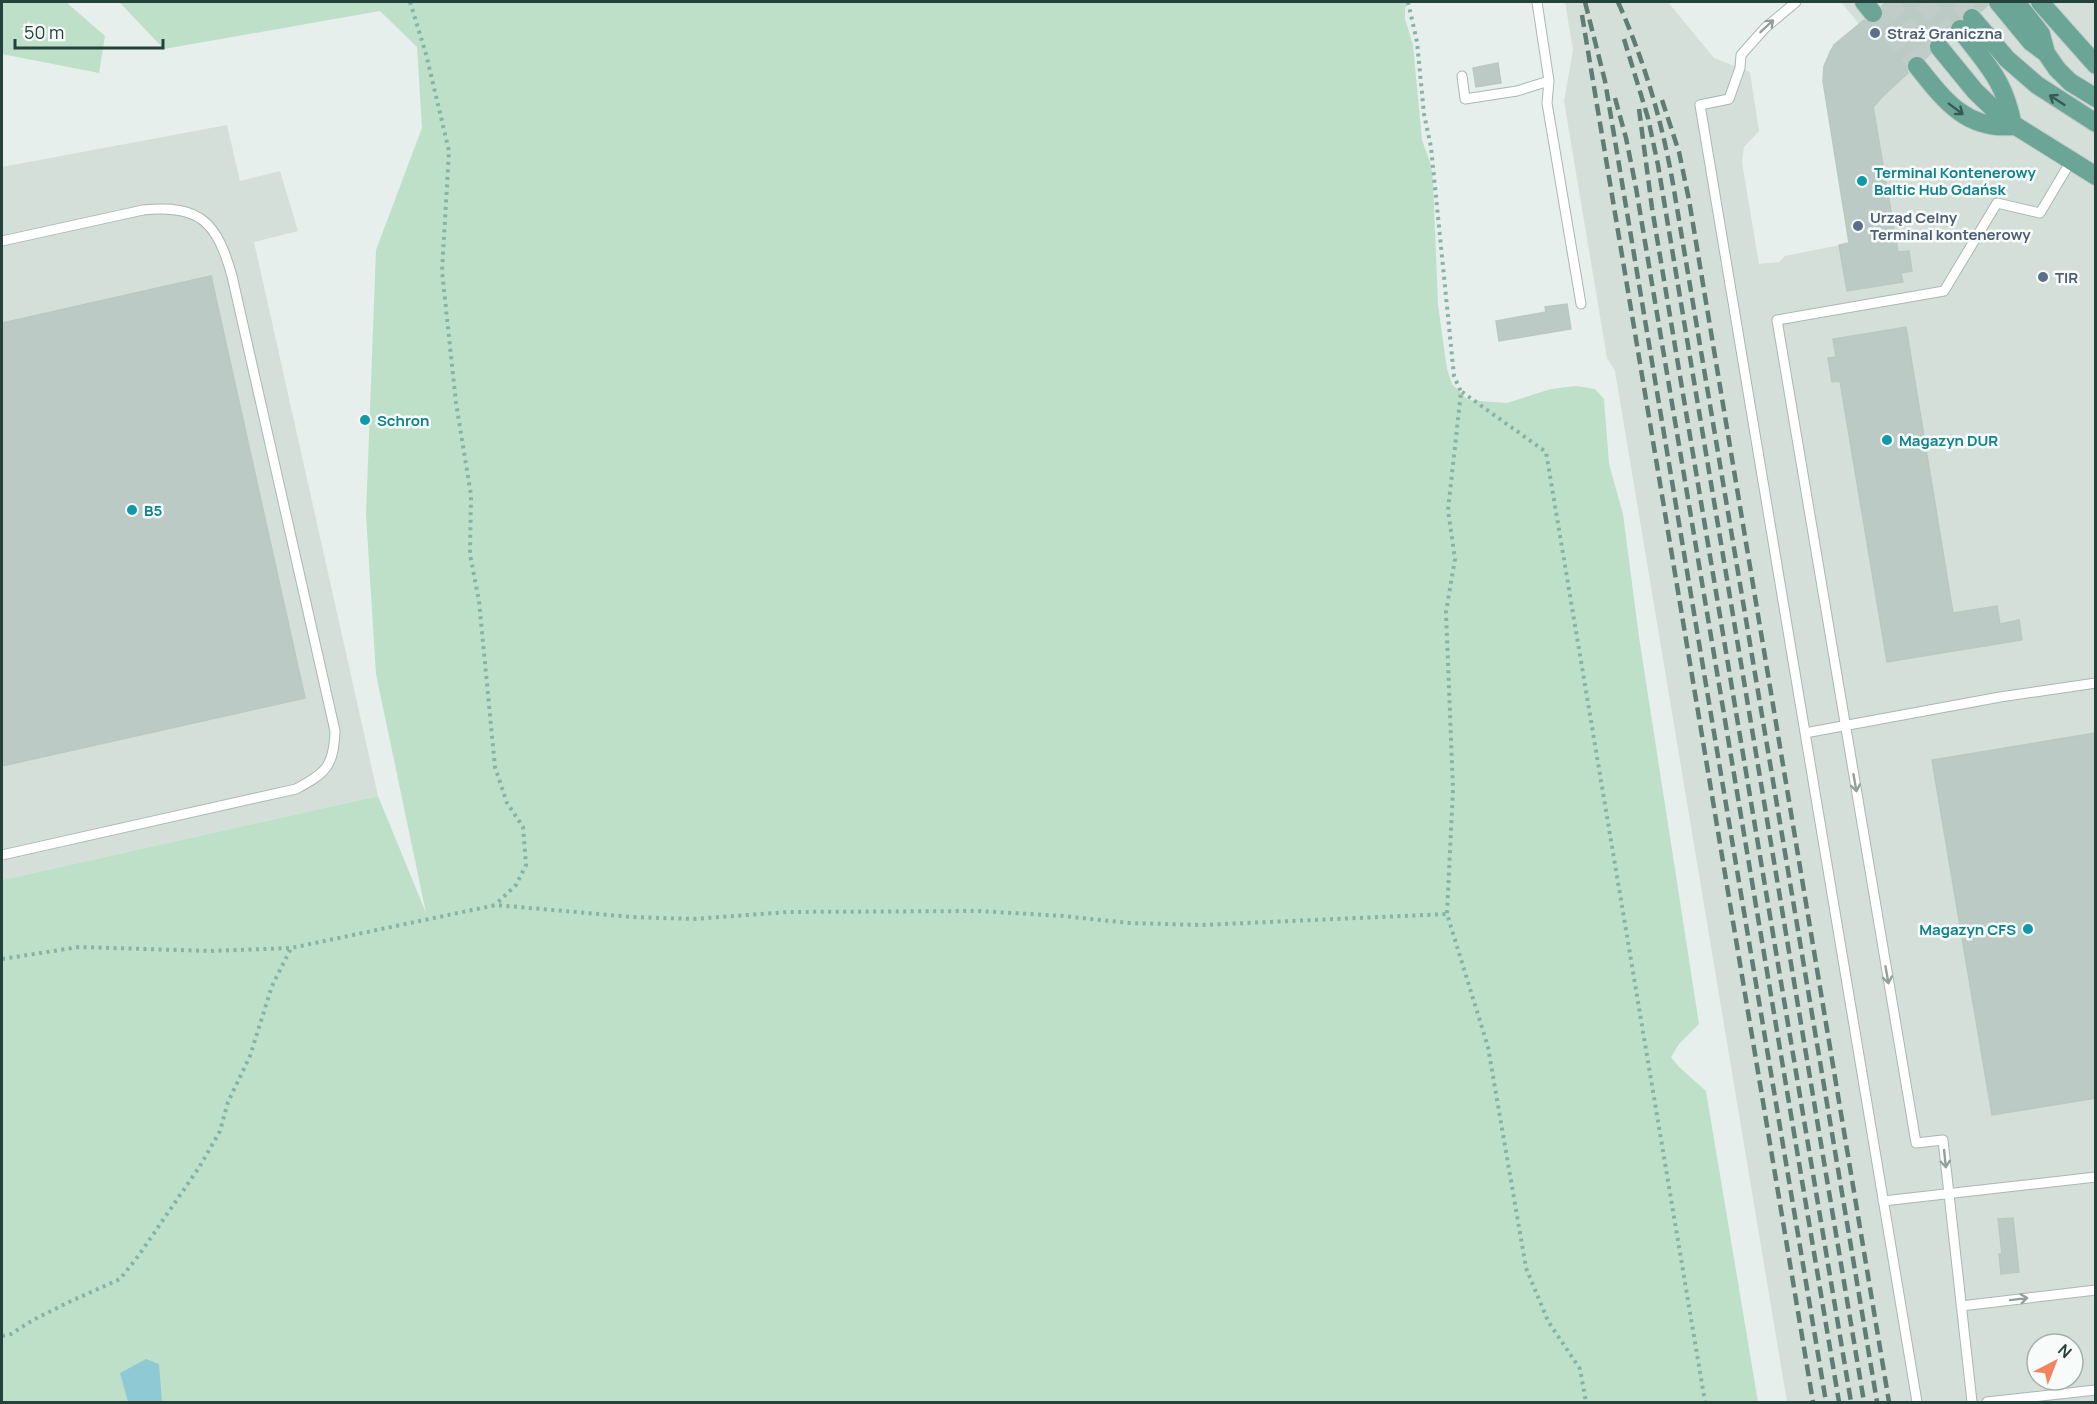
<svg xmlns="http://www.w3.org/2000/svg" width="2097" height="1404" font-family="Manrope,sans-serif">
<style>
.built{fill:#d4dfda;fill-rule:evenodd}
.green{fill:#bfe0c8}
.water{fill:#8ec9d4}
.building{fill:#bbcac4;stroke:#b8c9c2;stroke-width:1.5}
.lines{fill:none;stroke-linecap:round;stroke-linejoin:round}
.primary-tunnel{stroke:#bfccc8;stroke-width:18;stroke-dasharray:18 9;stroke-linecap:butt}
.service-casing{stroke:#a8b8b2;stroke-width:11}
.primary-casing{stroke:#c2cac8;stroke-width:20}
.path{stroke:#86b3a5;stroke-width:4;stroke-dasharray:3 4.5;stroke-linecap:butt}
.service{stroke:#fff;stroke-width:9}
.primary{stroke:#6aa596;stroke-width:18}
.rail{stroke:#5f7d75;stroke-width:4.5;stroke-dasharray:12 6;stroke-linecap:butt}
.oneway{stroke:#92a09c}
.oneway2{stroke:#365b51}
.service-dot{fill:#5c6f8a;stroke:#f7fbf9;stroke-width:2}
.culture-dot{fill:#0f9aa8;stroke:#f7fbf9;stroke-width:2}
.labels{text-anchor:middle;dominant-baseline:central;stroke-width:5;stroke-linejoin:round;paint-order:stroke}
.service-label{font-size:15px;font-weight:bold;fill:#4e5e75;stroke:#f7fbf9;text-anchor:start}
.culture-label{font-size:15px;font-weight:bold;fill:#0d838f;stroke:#f7fbf9;text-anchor:start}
</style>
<rect width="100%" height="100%" fill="#e6efeb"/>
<path class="built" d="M 1565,2 L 1668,2 L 1714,58 L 1750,72 L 1759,131 L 1744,147 L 1742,162 L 1759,264 L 1779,262 L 1785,256 L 1850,243 L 1823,73 L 1829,51 L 1839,40 L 1859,24 L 1841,2 L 2095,2 L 2095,1402 L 1787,1402 L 1615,371 L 1607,358 L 1564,101 L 1573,50 ZM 2037,1344 L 2073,1344 L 2073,1380 L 2037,1380 Z
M 227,125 L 240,181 L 280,171 L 298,231 L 254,242 L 378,796 L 2,880 L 2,167 Z"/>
<path class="green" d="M 2,2 L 66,2 L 105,36 L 99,73 L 2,54 Z
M 119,2 L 1410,2 L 1405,8 L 1405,19 L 1413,45 L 1422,140 L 1431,165 L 1433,181 L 1438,305 L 1447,369 L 1452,384 L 1468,400 L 1507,403 L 1551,389 L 1576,386 L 1595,389 L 1604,399 L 1609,464 L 1623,514 L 1639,637 L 1699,1024 L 1679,1044 L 1671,1057 L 1678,1066 L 1706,1091 L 1758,1402 L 2,1402 L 2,880 L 378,796 L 426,913 L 376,674 L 366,515 L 376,250 L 422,128 L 417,47 L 380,11 L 164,49 Z"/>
<path class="water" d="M 146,1359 L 159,1364 L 162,1402 L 128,1402 L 120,1373 Z"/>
<path class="building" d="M 1887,2 L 1987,2 L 1988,5 L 1981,11 L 1975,7 L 1965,9 L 1961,18 L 1954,20 L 1950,24 L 1949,30 L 1951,36 L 1947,40 L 1938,36 L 1931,39 L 1928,48 L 1930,54 L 1925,59 L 1916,55 L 1910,58 L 1906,67 L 1908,73 L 1884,95 L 1873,107 L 1898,252 L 1909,251 L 1912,271 L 1901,273 L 1903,282 L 1847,291 L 1839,245 L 1849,243 L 1823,81 L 1824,66 L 1834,45 L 1864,20 L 1874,24 L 1881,21 L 1884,12 L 1882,6 Z
M 1498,63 L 1501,83 L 1476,87 L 1473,68 Z
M 211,276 L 305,698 L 2,766 L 2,323 Z
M 1567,304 L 1571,329 L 1499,341 L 1496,321 L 1546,312 L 1545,307 Z
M 1906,327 L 1953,613 L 1997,606 L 2000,624 L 2019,620 L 2022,640 L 1887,662 L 1840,381 L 1832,382 L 1828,358 L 1836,357 L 1833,339 Z
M 2096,733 L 2096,1098 L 1992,1115 L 1932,760 Z
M 2013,1218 L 2019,1272 L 2001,1274 L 1999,1254 L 2002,1254 L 1998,1219 Z"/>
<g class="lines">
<path class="primary-tunnel" d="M 1888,2 L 1931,54
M 1923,2 L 1952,36
M 1959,2 L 1972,18
M 1873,13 L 1917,66"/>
<g class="service-casing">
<path id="service" d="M 1537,2 L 1549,81 L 1547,103 L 1581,304
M 1796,2 L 1765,28 L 1741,55 L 1740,68 L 1729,99 L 1700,105 L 1917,1402
M 1462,76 L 1465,99 L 1517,91 L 1549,81
M 2,241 L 143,210 C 201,204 217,223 232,276 L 335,731 C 334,766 326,773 296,789 L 2,855
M 1805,733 L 2000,697 L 2096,683
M 1883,1201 L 2096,1177
M 1961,1306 L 2096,1290
M 1972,1402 L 1943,1140 L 1916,1143 L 1777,320 L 1944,291 L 1997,203 L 2040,213 L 2071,161
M 1987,1402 L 2096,1390"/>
</g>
<g class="primary-casing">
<path id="primary" d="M 1864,2 L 1873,13
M 1998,2 L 2031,42 L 2046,53
M 2016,2 L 2041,34 L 2046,53 L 2057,69 L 2070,82 L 2096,98
M 2040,2 L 2096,65
M 1972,18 L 2007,59 L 2037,85 L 2096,123
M 1960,29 C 1987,66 2004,78 2013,126
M 1939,47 L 1975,91 L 2003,118 L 2096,176
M 1917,66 C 1944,100 1966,130 2013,126"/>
</g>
<path class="path" d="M 410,2 L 426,54 L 449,151 L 442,271 L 456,403 L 471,495 L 470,554 L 479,601 L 495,767 L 507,803 L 523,827 L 526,865 L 516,885 L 496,904
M 1408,2 L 1417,42 L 1424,114 L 1431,147 L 1454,376 L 1461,392 L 1448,510 L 1455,559 L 1446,612 L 1453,789 L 1447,914 L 1488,1047 L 1526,1268 L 1548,1321 L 1580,1369 L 1586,1402
M 1462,392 L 1546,452 L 1705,1402
M 2,959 L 79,947 L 211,951 L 291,948 L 496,905 L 632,917 L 693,919 L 788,912 L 979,911 L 1063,916 L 1129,923 L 1202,925 L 1447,914
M 2,1336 L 11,1334 L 33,1320 L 69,1302 L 120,1279 L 139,1255 L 200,1166 L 220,1131 L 228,1102 L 250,1056 L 272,986 L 291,948"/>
<use href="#service" class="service"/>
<use href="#primary" class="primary"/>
<path class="rail" d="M 1585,2 L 1605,81 L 1826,1402
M 1618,2 C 1644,60 1662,121 1673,184 L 1877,1402
M 1582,15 L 1813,1402
M 1624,39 L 1648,118 L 1658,165 L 1864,1402
M 1615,98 L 1626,138 L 1636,188 L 1839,1402
M 1662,100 L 1679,152 L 1689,200 L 1889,1402
M 1639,109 L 1652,208 L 1851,1402"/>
</g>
<defs><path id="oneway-shaft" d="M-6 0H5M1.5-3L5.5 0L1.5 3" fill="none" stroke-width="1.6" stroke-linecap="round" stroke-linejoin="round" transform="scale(1.5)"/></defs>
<g class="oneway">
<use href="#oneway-shaft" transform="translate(1767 26) rotate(-43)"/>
<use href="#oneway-shaft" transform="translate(1855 783) rotate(80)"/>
<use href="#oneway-shaft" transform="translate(1887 975) rotate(80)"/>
<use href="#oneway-shaft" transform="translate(1945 1159) rotate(84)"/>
<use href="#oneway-shaft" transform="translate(2019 1299) rotate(-7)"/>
</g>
<g class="oneway2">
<use href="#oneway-shaft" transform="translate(2057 100) rotate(-147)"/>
<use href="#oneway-shaft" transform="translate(1956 109) rotate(37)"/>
</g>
<g class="service-dot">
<circle cx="1875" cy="33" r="6"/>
<circle cx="1858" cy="226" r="6"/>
<circle cx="2043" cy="277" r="6"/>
</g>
<g class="culture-dot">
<circle cx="1862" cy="181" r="6"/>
<circle cx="365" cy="420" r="6"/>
<circle cx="1887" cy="440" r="6"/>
<circle cx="132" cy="510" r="6"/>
<circle cx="2028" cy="929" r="6"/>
</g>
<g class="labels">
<g class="service-label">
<text x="1887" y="33">Straż Graniczna</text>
<text x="1870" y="217">Urząd Celny<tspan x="1870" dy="17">Terminal kontenerowy</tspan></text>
<text x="2055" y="277">TIR</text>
</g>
<g class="culture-label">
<text x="1874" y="172">Terminal Kontenerowy<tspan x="1874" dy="17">Baltic Hub Gdańsk</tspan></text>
<text x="377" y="420">Schron</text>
<text x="1899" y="440">Magazyn DUR</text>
<text x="144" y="510">B5</text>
<text x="2016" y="929" text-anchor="end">Magazyn CFS</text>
</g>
</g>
<rect width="2097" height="1404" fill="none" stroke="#24423a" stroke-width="6"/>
<g transform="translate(2055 1362) rotate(42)"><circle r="28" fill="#f7fbf9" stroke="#a3b1ad" stroke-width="1.5"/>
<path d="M0-4.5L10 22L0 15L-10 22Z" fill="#f4845f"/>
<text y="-9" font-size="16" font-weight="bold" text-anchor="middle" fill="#24423a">N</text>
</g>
<path d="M15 39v9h148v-9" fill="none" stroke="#24423a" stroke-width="3"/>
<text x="24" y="39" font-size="18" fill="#24423a" stroke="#f7fbf9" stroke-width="4.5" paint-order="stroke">50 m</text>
</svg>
